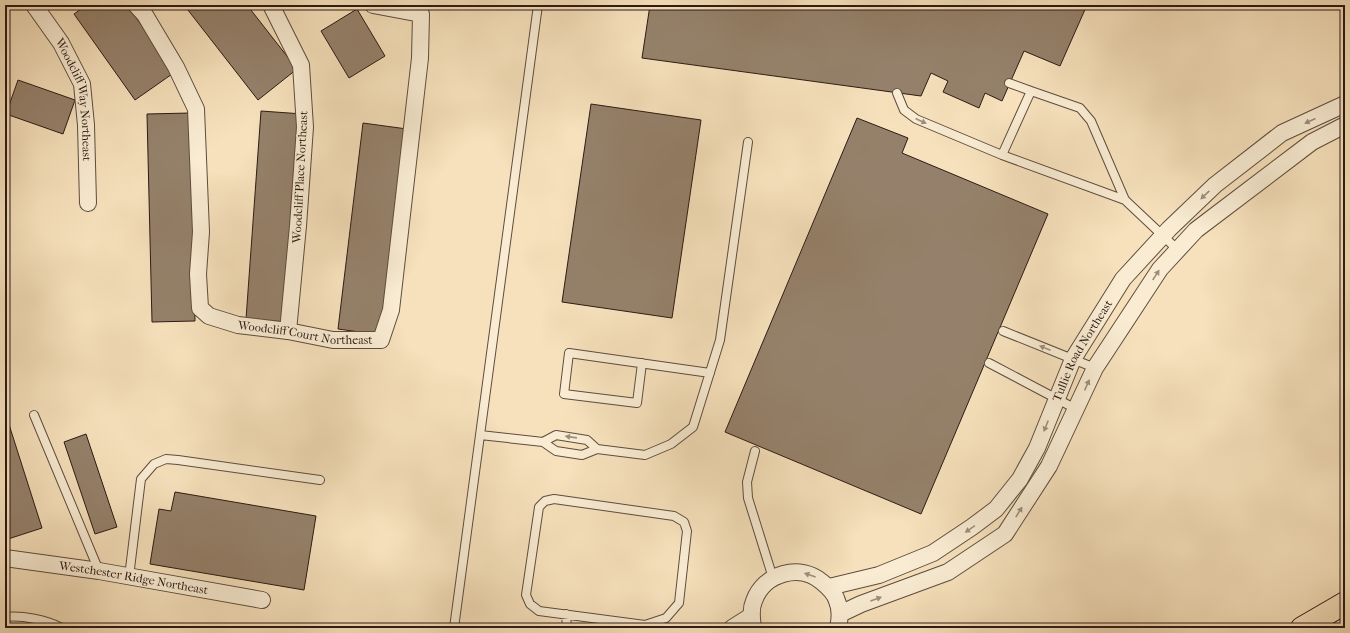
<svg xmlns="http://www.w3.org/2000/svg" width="1350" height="633" font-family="'IM FELL French Canon',serif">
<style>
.building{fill:#95816b;stroke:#2c1a14}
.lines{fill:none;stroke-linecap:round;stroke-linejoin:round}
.lane-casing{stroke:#5e4c3e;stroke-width:10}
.street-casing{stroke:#5e4c3e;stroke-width:18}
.highway-casing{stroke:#2c1a14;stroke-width:24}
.lane{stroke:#f9ecd3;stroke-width:8}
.street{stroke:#f9ecd3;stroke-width:16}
.highway{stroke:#f6e1bc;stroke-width:22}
.oneway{fill:#9d8e7d}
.labels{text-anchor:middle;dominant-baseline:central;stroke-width:3;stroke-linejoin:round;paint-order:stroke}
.street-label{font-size:12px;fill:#2c1a14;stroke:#f9ecd3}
</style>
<rect width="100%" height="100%" fill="#f6e1bc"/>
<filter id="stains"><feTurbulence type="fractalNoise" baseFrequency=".005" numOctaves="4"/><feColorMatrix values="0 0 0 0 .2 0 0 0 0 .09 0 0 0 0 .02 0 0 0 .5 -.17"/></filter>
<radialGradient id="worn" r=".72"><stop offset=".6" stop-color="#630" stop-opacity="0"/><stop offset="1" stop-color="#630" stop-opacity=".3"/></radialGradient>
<path class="building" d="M 87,5 L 127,5 L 175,72 L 135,100 L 74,14 Z
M 184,5 L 247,5 L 297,69 L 258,100 Z
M 650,5 L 1087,5 L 1060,66 L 1024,51 L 1002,101 L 985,93 L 979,108 L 943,92 L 948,81 L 931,73 L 921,96 L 642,58 Z
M 357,9 L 385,56 L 349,78 L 321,31 Z
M 18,80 L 75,100 L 63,134 L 6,114 Z
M 591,104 L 701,120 L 672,318 L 562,302 Z
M 261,111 L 303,114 L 287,322 L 246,319 Z
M 190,113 L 195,321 L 152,322 L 147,114 Z
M 857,118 L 908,138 L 902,153 L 1048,214 L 921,514 L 725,432 Z
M 363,123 L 407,129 L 381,335 L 338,329 Z
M 5,412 L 42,528 L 5,540 Z
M 86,434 L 117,527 L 95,534 L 64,442 Z
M 175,492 L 316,516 L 304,590 L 150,564 L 159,509 L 171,511 Z"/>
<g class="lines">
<g class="lane-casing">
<path id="lane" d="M 1009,83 L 1031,91
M 897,93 L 904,110 L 916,119 L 1002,155
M 1125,200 L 1091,121 L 1080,108 L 1031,91 L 1002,155 L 1125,200 L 1178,250
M 1003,331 L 1095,368
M 642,363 L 637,403 L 564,394 L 569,353 L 710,373
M 989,363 L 1076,409
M 34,415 L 99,571
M 480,435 L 543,442 L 556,451 L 582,455 L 597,449 L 645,455 L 671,444 L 693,427 L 720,340 L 748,142
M 543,442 L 556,435 L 587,440 L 597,449
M 755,451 L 747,482 L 748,498 L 773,578
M 554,499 L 674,516 L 684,522 L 687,531 L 679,603 L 666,618 L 645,625 L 539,611 L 530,604 L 526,595 L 539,507 L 545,501 Z
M 129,577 L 141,479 L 154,464 L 166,459 L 178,460 L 320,480
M 566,614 L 567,628
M 5,617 C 23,615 46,620 62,628
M 454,628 L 538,5"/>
</g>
<g class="street-casing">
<g id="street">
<path id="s1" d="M 34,5 L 61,43 L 82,84 L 86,125 L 88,203"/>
<path id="s2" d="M 136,5 L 145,15 L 176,67 L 196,109 L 201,232 L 198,274 L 200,308 L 209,316 L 238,325 L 288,331 L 333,340 L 381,340 L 391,310 L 420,58 L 421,14 L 373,5"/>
<path d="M 271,5 L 301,65 L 305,127 L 298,226 L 288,331"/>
<path id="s3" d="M 5,558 L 99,571 L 262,600"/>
<path id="s4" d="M 829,587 L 879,575 L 933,553 L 972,527 L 996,509 L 1020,479 L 1037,448 L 1073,359 L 1123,279 L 1169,229 L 1215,185 L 1282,133 L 1345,104"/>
<path d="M 840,614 L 861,604 L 948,572 L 1005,534 L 1049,466 L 1095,368 L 1160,269 L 1196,230 L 1312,142 L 1345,125"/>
<path d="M 732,628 L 751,616"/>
<path d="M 753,628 C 752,619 750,610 754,601 C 764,573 800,563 822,582 C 828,587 835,593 837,601 C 841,610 840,619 838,628"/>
</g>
</g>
<g class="highway-casing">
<path id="highway" d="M 1302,628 L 1345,603"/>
</g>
<use href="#lane" class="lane"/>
<use href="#street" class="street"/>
<use href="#highway" class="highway"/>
</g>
<defs><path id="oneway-solid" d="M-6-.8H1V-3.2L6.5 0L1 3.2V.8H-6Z"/></defs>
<g class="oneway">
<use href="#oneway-solid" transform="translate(921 121) rotate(24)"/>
<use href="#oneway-solid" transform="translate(1310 121) rotate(156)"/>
<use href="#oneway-solid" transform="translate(1205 195) rotate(137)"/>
<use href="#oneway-solid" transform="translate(1156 275) rotate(-57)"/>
<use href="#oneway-solid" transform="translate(1045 348) rotate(-158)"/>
<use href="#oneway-solid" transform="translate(1087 385) rotate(-66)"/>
<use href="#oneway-solid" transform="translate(1046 426) rotate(112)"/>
<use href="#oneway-solid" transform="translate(571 437) rotate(-172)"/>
<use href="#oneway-solid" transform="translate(1019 512) rotate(-58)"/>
<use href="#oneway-solid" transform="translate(970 529) rotate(145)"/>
<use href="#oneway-solid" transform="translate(810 575) rotate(-161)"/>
<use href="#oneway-solid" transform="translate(876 599) rotate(-20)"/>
</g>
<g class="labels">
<g class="street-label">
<text stroke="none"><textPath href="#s1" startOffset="106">Woodcliff Way Northeast</textPath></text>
<text transform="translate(300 177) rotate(-87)">Woodcliff Place Northeast</text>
<text stroke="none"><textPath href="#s2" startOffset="430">Woodcliff Court Northeast</textPath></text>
<text stroke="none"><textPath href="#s4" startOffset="368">Tullie Road Northeast</textPath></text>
<text stroke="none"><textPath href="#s3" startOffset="130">Westchester Ridge Northeast</textPath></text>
</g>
</g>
<rect width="1350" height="633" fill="none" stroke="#f6e1bc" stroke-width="20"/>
<rect x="6" y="6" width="1338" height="621" fill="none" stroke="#2c1a14" stroke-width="2"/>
<rect x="10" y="10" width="1330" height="613" fill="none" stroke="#2c1a14"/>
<rect width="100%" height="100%" filter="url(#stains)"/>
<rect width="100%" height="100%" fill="url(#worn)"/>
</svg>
